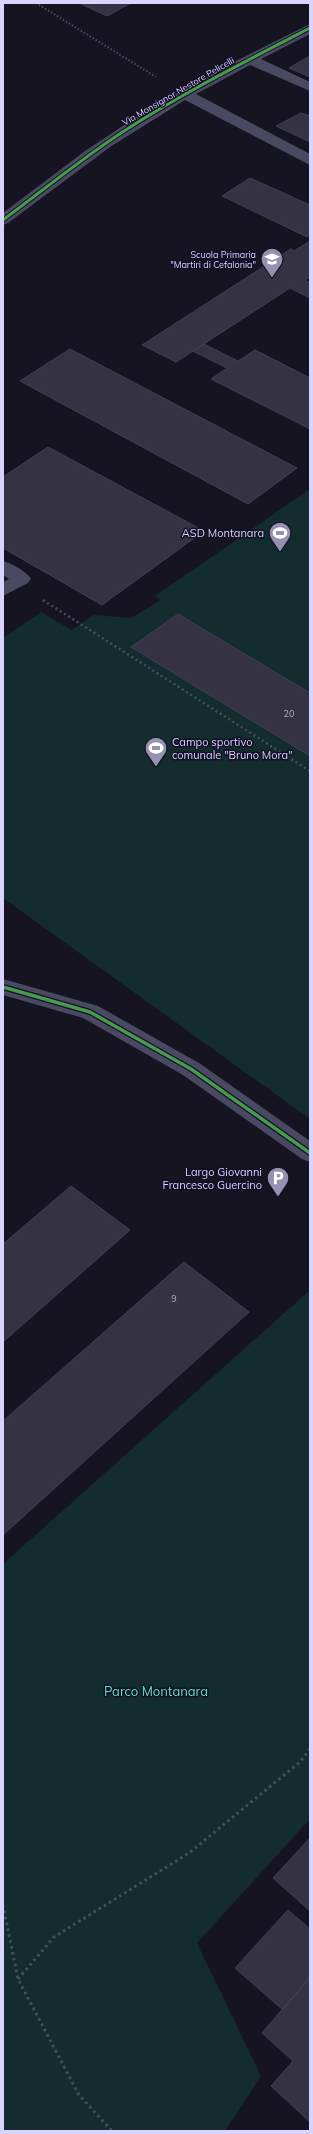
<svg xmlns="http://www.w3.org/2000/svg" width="313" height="2134" font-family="Mulish,sans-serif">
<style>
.green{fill:#132c2d}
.building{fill:#343243;stroke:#433f54}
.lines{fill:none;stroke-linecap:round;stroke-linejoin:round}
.path-far2{stroke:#44505f;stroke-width:2;stroke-dasharray:1.5 2;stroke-linecap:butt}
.path-far1{stroke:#44505f;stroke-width:2.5;stroke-dasharray:2 3;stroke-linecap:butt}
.path{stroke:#44505f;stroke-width:3;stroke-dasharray:2.5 3.5;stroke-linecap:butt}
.minor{fill:#4a4962;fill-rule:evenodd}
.cycleway-far1-casing{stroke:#130f26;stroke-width:5}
.cycleway-casing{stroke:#130f26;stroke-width:6}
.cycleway-far1{stroke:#469c4c;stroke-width:3}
.cycleway{stroke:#469c4c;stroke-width:3.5}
.labels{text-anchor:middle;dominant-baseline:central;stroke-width:3;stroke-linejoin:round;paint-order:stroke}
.far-street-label{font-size:9px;fill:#d9d4ff;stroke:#130f26}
.far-poi-label{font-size:9px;fill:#d9d4ff;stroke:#130f26;text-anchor:end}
.number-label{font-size:9px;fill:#b0acd0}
.poi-label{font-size:11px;fill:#d9d4ff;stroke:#130f26;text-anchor:end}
.near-park-label{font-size:13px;fill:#5fe0c0;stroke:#130f26}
</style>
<rect width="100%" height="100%" fill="#161421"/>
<path class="green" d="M 310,489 L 310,1119 L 3,898 L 3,638 L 41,612 L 72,630 L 94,615 L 131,618 L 161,600 L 155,596 Z
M 310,1290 L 310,1819 L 197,1943 L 261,2076 L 225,2131 L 3,2131 L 3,1564 Z"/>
<path class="building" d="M 79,3 L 131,3 L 107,16 Z
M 310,56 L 310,77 L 289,68 Z
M 301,113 L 310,116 L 310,142 L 276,126 Z
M 250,178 L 310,205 L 310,235 L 307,237 L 222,196 Z
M 310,241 L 310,277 L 305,280 L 310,283 L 310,298 L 290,288 L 176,362 L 142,345 L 291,249 L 294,251 Z
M 204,344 L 238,361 L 255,350 L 310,378 L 310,429 L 211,379 L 227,368 L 193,351 Z
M 70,349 L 297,468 L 248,504 L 20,381 Z
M 48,447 L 204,531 L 102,605 L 3,548 L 3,477 Z
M 178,614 L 310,693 L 310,756 L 131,647 Z
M 71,1186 L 130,1230 L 3,1342 L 3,1244 Z
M 184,1262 L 249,1312 L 3,1535 L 3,1421 Z
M 310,1838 L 310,1911 L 273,1878 Z
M 288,1910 L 310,1929 L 310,1977 L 283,2010 L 235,1968 Z
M 310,1977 L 310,2122 L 271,2086 L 293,2061 L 262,2033 Z"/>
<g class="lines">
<path class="path-far2" d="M 36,3 L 156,77"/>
<path class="path-far1" d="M 43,600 L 310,771"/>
<path class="path" d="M 3,1905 L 18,1979 L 79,2095 L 112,2131
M 18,1979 L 54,1937 L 189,1853 L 300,1762 L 310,1749"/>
<path class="minor" d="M 310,24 L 310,34 L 261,59 L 310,82 L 310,91 L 250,65 L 196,94 L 310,154 L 310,165 L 185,100 L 110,147 L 8,223 L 3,225 L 3,213 L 85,151 L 138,116 L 208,75 Z
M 3,561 C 13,564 26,571 31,579 L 28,583 L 3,596 L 3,582 L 9,579 L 3,575 Z
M 3,979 L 98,1006 L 199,1063 L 310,1141 L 310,1162 L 302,1159 L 183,1075 L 83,1018 L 3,995 Z"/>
<g class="cycleway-far1-casing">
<path id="cycleway-far1" d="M 3,220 C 42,191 80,160 121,133 C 181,94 246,61 310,28"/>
</g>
<g class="cycleway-casing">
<path id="cycleway" d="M 3,987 L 90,1012 L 191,1069 L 310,1153"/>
</g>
<use href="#cycleway-far1" class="cycleway-far1"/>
<use href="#cycleway" class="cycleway"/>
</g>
<defs>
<g id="school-pin" transform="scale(1.15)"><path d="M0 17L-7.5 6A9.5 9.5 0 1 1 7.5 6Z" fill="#9591b1" stroke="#130f26"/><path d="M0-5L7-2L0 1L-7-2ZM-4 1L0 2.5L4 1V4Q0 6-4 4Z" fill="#fff"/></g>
<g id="stadium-pin" transform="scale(1.15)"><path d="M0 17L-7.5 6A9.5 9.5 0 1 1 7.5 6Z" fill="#9591b1" stroke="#130f26"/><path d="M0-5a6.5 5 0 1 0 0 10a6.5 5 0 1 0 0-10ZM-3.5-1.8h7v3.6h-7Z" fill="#fff"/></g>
<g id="parking-pin" transform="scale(1.15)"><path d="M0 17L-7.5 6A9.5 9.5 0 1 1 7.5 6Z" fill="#9591b1" stroke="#130f26"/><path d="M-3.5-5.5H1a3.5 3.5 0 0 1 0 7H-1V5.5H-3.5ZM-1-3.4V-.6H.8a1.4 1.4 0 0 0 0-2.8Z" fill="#fff"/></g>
</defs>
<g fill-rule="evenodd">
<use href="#school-pin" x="272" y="259"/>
<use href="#stadium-pin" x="280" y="533"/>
<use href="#stadium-pin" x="156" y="748"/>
<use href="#parking-pin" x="278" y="1178"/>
</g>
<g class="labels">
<g class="far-street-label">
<text transform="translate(178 91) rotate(-30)">Via Monsignor Nestore Pelicelli</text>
</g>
<g class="far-poi-label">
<text x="256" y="254">Scuola Primaria<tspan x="256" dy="10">"Martiri di Cefalonia"</tspan></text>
</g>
<g class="number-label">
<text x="289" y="713">20</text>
<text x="174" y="1298">9</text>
</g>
<g class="poi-label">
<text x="264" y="533">ASD Montanara</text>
<text x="172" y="742" text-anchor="start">Campo sportivo<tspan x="172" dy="13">comunale "Bruno Mora"</tspan></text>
<text x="262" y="1172">Largo Giovanni<tspan x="262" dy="13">Francesco Guercino</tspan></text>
</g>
<g class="near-park-label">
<text x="156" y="1691">Parco Montanara</text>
</g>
</g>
<rect width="313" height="2134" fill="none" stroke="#d9d4ff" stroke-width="8"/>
</svg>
